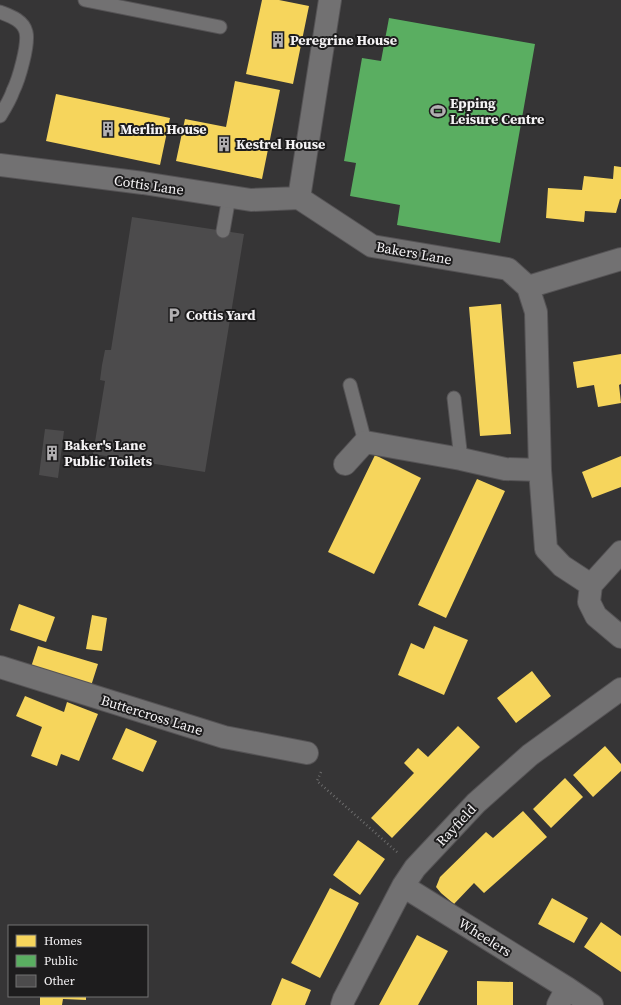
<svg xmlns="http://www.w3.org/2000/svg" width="621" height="1005" font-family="'Source Serif 4',serif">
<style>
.homes{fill:#f6d55c}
.public{fill:#5aae61}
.building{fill:#4c4b4c}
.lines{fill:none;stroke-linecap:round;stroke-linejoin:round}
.lane-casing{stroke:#555355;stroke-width:15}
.street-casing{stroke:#555355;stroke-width:24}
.path{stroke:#6b6b6b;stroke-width:2.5;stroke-dasharray:1 3;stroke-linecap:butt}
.lane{stroke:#727172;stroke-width:13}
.street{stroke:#727172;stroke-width:22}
.labels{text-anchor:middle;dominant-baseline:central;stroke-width:4;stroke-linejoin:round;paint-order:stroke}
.poi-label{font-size:14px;font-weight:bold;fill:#f5f3f5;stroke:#1d1c1d;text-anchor:start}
.street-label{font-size:14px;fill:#f5f3f5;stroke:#1d1c1d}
</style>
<rect width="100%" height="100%" fill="#363536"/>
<path class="homes" d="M 262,0 L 279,0 L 309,6 L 293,84 L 246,74 Z
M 235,81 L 280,90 L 262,179 L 176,161 L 185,119 L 226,127 Z
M 56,94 L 170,118 L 160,165 L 46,141 Z
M 614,166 L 621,167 L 621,199 L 620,199 L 616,213 L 585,211 L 584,222 L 546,218 L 548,188 L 582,190 L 584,176 L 613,179 Z
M 501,304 L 511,434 L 480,436 L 469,307 Z
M 621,354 L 621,384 L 619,385 L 621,403 L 598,407 L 594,385 L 577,388 L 573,362 Z
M 375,455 L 421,478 L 374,574 L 328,552 Z
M 621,456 L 621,487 L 592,498 L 582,472 Z
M 477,479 L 505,491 L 446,618 L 418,605 Z
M 19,604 L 55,617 L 46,642 L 10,630 Z
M 92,615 L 107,618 L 102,651 L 86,649 Z
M 434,626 L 468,640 L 444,695 L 398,675 L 411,643 L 424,649 Z
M 38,646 L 98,664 L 91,686 L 31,667 Z
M 532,671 L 551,696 L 516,723 L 497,698 Z
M 25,696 L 64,712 L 67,702 L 98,714 L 79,761 L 61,754 L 57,766 L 31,756 L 42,727 L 16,716 Z
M 458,726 L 480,747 L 392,838 L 371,818 L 414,773 L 404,763 L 418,748 L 428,757 Z
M 126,728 L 157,741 L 143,772 L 112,759 Z
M 605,746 L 621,764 L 621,771 L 593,797 L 573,775 Z
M 565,778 L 583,797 L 551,828 L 533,809 Z
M 523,811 L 547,837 L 484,893 L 474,883 L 454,904 L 441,893 L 436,887 L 440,877 L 486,832 L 493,838 Z
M 358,840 L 385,859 L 360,895 L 333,875 Z
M 330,888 L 359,903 L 320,978 L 291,963 Z
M 552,898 L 588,918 L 574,943 L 538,924 Z
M 601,922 L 621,936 L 621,972 L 584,947 Z
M 417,935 L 448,951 L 418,1005 L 379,1005 Z
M 282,978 L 311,990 L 305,1005 L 271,1005 Z
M 477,981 L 513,982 L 513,1005 L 477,1005 Z
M 40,996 L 86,996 L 86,1000 L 63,999 L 62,1005 L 40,1005 Z"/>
<path class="public" d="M 389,18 L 535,44 L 500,243 L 397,225 L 400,205 L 350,196 L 356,163 L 344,161 L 362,58 L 381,61 Z"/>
<path class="building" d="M 132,217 L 244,234 L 205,472 L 93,454 L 105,381 L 100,380 L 102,365 L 105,350 L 111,350 Z
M 45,429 L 64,431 L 58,478 L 39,475 Z"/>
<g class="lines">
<g class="lane-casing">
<path id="lane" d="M 85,0 L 220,27
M 0,12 C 10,16 23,20 26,32 C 29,44 19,79 13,91 C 10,100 5,108 0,116
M 223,231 L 229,197
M 350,385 L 365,442
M 454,398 L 461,459"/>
</g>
<g class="street-casing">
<path id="street" d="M 330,0 L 299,198 L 372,246 L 508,269 L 528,287 L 536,312 L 540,470 L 546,549 L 562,566 L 591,585
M 0,165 L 143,183 L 251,200 L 299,198
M 528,287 L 621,259
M 345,464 L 365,442 L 461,459 L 505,469 L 540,470
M 591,585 L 589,602 L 596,616 L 621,637
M 591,585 L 621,552
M 0,667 L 224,737 L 307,753
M 403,886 L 567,988 L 592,1005
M 342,1005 L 344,999 L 403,886 L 415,868 L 476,803 L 530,755 L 621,689
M 558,1005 L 567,988"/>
</g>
<path class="path" d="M 321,772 L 317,781 L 398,853"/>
<use href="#lane" class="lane"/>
<use href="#street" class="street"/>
</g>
<defs>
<g id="building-bare" transform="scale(1.2)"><path d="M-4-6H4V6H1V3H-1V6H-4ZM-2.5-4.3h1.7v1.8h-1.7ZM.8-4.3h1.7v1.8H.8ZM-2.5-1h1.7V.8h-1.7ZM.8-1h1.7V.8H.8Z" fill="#b2b0b2" stroke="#1d1c1d" stroke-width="2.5" paint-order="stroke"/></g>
<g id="stadium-bare" transform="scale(1.2)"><path d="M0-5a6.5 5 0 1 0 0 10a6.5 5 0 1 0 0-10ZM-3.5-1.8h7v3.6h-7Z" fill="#b2b0b2" stroke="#1d1c1d" stroke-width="2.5" paint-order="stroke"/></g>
<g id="parking-bare" transform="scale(1.2)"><path d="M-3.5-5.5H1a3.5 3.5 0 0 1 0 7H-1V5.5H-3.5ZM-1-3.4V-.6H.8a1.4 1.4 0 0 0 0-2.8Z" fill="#b2b0b2" stroke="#1d1c1d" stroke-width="2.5" paint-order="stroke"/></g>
</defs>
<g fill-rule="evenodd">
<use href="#building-bare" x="278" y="40"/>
<use href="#stadium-bare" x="438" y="111"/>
<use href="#building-bare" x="108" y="129"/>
<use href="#building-bare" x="224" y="144"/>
<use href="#parking-bare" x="174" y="315"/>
<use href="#building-bare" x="52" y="453"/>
</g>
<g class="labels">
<g class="poi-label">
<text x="290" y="40">Peregrine House</text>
<text x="450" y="103">Epping<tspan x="450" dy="16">Leisure Centre</tspan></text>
<text x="120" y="129">Merlin House</text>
<text x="236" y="144">Kestrel House</text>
<text x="186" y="315">Cottis Yard</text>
<text x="64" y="445">Baker's Lane<tspan x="64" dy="16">Public Toilets</tspan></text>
</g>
<g class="street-label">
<text transform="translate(149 185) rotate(8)">Cottis Lane</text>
<text transform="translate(414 253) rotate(10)">Bakers Lane</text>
<text transform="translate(152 715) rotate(17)">Buttercross Lane</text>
<text transform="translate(456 825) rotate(-47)">Rayfield</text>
<text transform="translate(485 937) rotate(32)">Wheelers</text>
</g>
</g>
<rect x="8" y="925" width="140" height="72" fill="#1d1c1d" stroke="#737273"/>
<rect x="16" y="935" width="20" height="12" fill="#f6d55c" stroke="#737273"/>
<text x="44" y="945" font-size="12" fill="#f5f3f5">Homes</text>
<rect x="16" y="955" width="20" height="12" fill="#5aae61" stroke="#737273"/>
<text x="44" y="965" font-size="12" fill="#f5f3f5">Public</text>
<rect x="16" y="975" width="20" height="12" fill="#4c4b4c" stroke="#737273"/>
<text x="44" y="985" font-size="12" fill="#f5f3f5">Other</text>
</svg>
